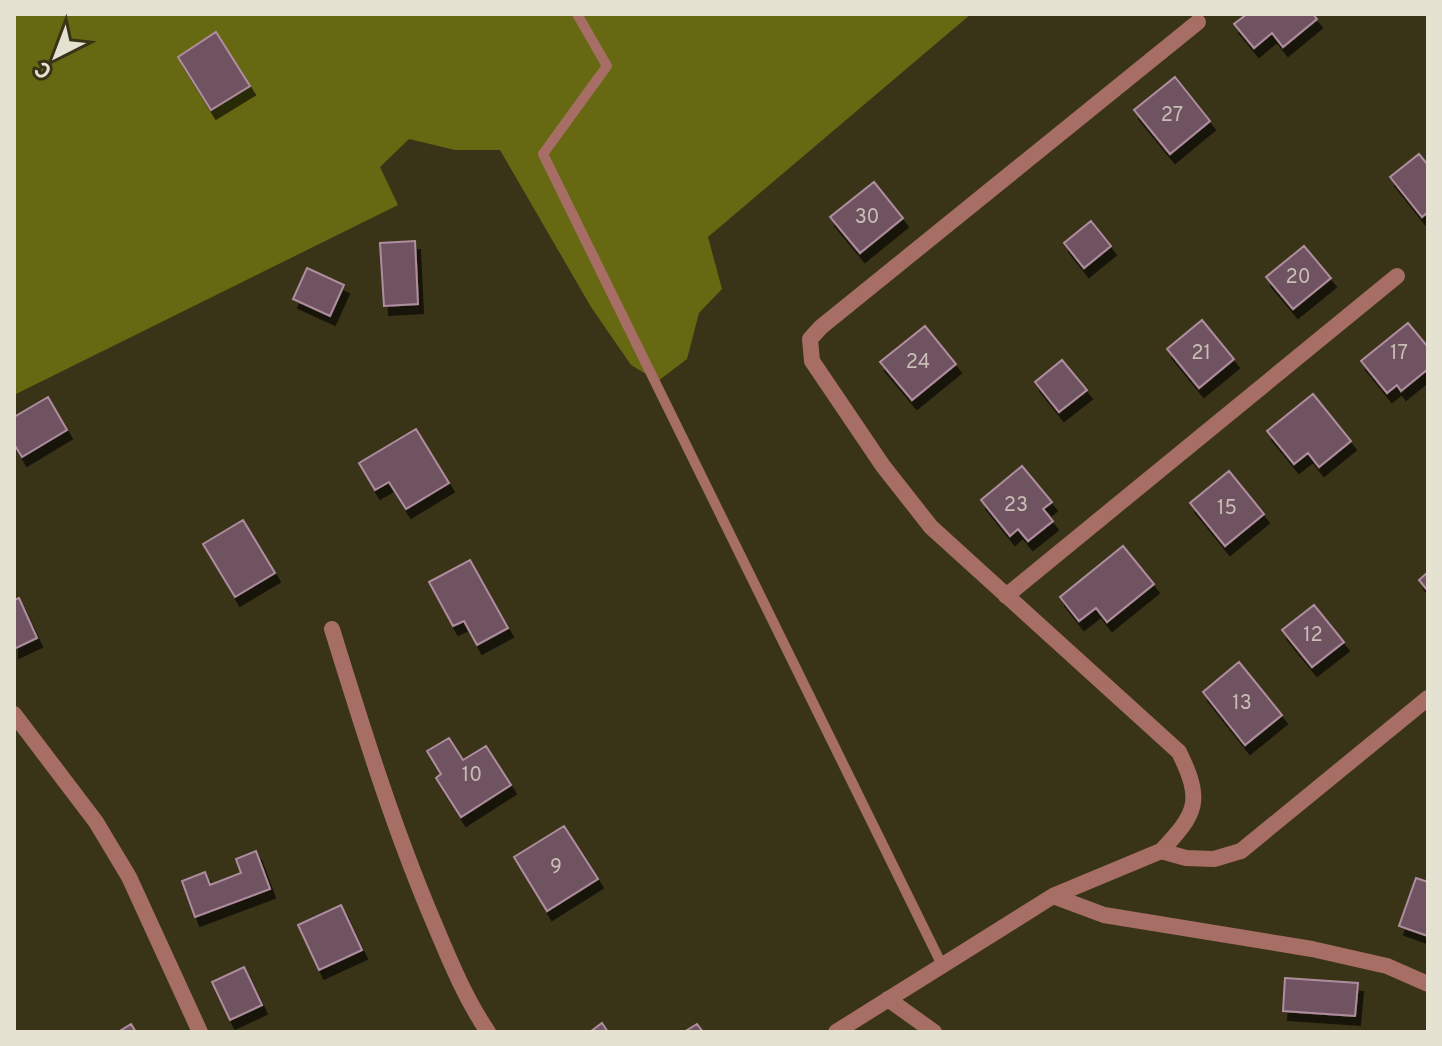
<svg xmlns="http://www.w3.org/2000/svg" width="1442" height="1046" font-family="Overpass,sans-serif">
<style>
.forest{fill:#676812}
.building{fill:#705261;stroke:#ae8d9e;stroke-width:2;filter:url(#shadow)}
.lines{fill:none;stroke-linecap:round;stroke-linejoin:round}
.lane{stroke:#a66e64;stroke-width:10}
.street{stroke:#a66e64;stroke-width:16}
.labels{text-anchor:middle;dominant-baseline:central;stroke-width:6;stroke-linejoin:round;paint-order:stroke}
.number-label{font-size:20px;fill:#c8beb5}
</style>
<defs>
<filter id="shadow"><feDropShadow dx="5" dy="9" stdDeviation="0" flood-color="#0009"/></filter>
</defs>
<rect width="100%" height="100%" fill="#393417"/>
<path class="forest" d="M 14,14 L 971,14 L 708,237 L 722,289 L 699,313 L 687,359 L 658,381 L 631,365 L 591,307 L 500,150 L 455,150 L 409,139 L 380,167 L 398,205 L 14,395 Z"/>
<path class="building" d="M 1247,14 L 1313,14 L 1317,19 L 1283,47 L 1272,33 L 1254,48 L 1234,24 Z
M 216,32 L 250,86 L 211,110 L 178,57 Z
M 1175,77 L 1210,121 L 1170,154 L 1134,110 Z
M 1419,154 L 1428,165 L 1428,212 L 1422,217 L 1390,177 Z
M 874,182 L 903,218 L 860,253 L 830,217 Z
M 1091,221 L 1111,246 L 1084,268 L 1064,243 Z
M 415,241 L 418,304 L 384,306 L 380,243 Z
M 1304,246 L 1331,278 L 1293,309 L 1266,277 Z
M 307,268 L 344,285 L 330,316 L 293,299 Z
M 1202,320 L 1234,359 L 1199,388 L 1167,349 Z
M 1408,323 L 1428,347 L 1428,369 L 1401,391 L 1397,385 L 1387,393 L 1361,361 Z
M 925,326 L 956,364 L 912,400 L 880,362 Z
M 1062,360 L 1087,390 L 1059,412 L 1035,382 Z
M 1313,394 L 1351,441 L 1319,467 L 1308,453 L 1294,464 L 1267,431 Z
M 48,397 L 67,430 L 22,457 L 14,444 L 14,417 Z
M 416,429 L 449,483 L 406,509 L 389,482 L 375,490 L 359,463 Z
M 1022,466 L 1052,502 L 1043,509 L 1053,521 L 1028,541 L 1018,529 L 1010,536 L 981,500 Z
M 1229,471 L 1264,514 L 1225,546 L 1190,503 Z
M 243,520 L 275,573 L 235,597 L 203,544 Z
M 1123,546 L 1154,584 L 1107,622 L 1096,608 L 1079,621 L 1060,597 Z
M 470,560 L 508,628 L 477,645 L 464,621 L 453,626 L 429,582 Z
M 1428,572 L 1428,591 L 1419,580 Z
M 19,598 L 37,638 L 14,649 L 14,600 Z
M 1314,605 L 1344,642 L 1312,667 L 1282,630 Z
M 1239,662 L 1282,715 L 1245,745 L 1203,692 Z
M 449,738 L 463,760 L 486,746 L 511,785 L 461,817 L 436,778 L 441,774 L 427,751 Z
M 564,826 L 598,879 L 547,911 L 514,857 Z
M 256,851 L 270,889 L 195,917 L 182,881 L 205,872 L 210,885 L 241,873 L 236,859 Z
M 1416,878 L 1428,882 L 1428,936 L 1399,926 Z
M 341,905 L 362,950 L 319,970 L 298,925 Z
M 244,967 L 262,1005 L 230,1020 L 212,982 Z
M 1285,978 L 1358,983 L 1355,1016 L 1283,1011 Z
M 602,1023 L 608,1032 L 590,1032 Z
M 131,1024 L 136,1032 L 118,1032 Z
M 697,1024 L 703,1032 L 684,1032 Z"/>
<g class="lines">
<path class="lane" d="M 577,14 L 607,66 L 543,154 L 942,965"/>
<path class="street" d="M 1006,596 L 1397,276
M 332,629 C 363,729 393,827 434,923 C 450,961 465,998 488,1032
M 14,714 L 96,822 L 129,877 L 200,1032
M 1161,851 C 1197,813 1203,801 1179,752 L 931,527 L 883,466 L 812,361 L 810,339 L 821,327 L 1198,22
M 1053,896 L 1161,851 L 1186,858 L 1214,859 L 1241,851 L 1428,698
M 888,999 L 934,1032
M 836,1032 L 1053,896 L 1104,915 L 1312,949 L 1387,966 L 1428,984"/>
</g>
<g class="labels">
<g class="number-label">
<text x="1172" y="116">27</text>
<text x="867" y="218">30</text>
<text x="1298" y="278">20</text>
<text x="1201" y="354">21</text>
<text x="1399" y="354">17</text>
<text x="918" y="363">24</text>
<text x="1016" y="506">23</text>
<text x="1227" y="509">15</text>
<text x="1313" y="636">12</text>
<text x="1242" y="704">13</text>
<text x="472" y="776">10</text>
<text x="556" y="868">9</text>
</g>
</g>
<rect width="1442" height="1046" fill="none" stroke="#e5e2d1" stroke-width="32"/>
<g transform="translate(56 56) rotate(222)" stroke="#393417" stroke-width="6" paint-order="stroke">
<path d="M0-6L14 30L0 20L-14 30Z" fill="#e5e2d1"/>
<text y="-12" font-size="22" font-weight="bold" text-anchor="middle" fill="#e5e2d1">С</text>
</g>
</svg>
